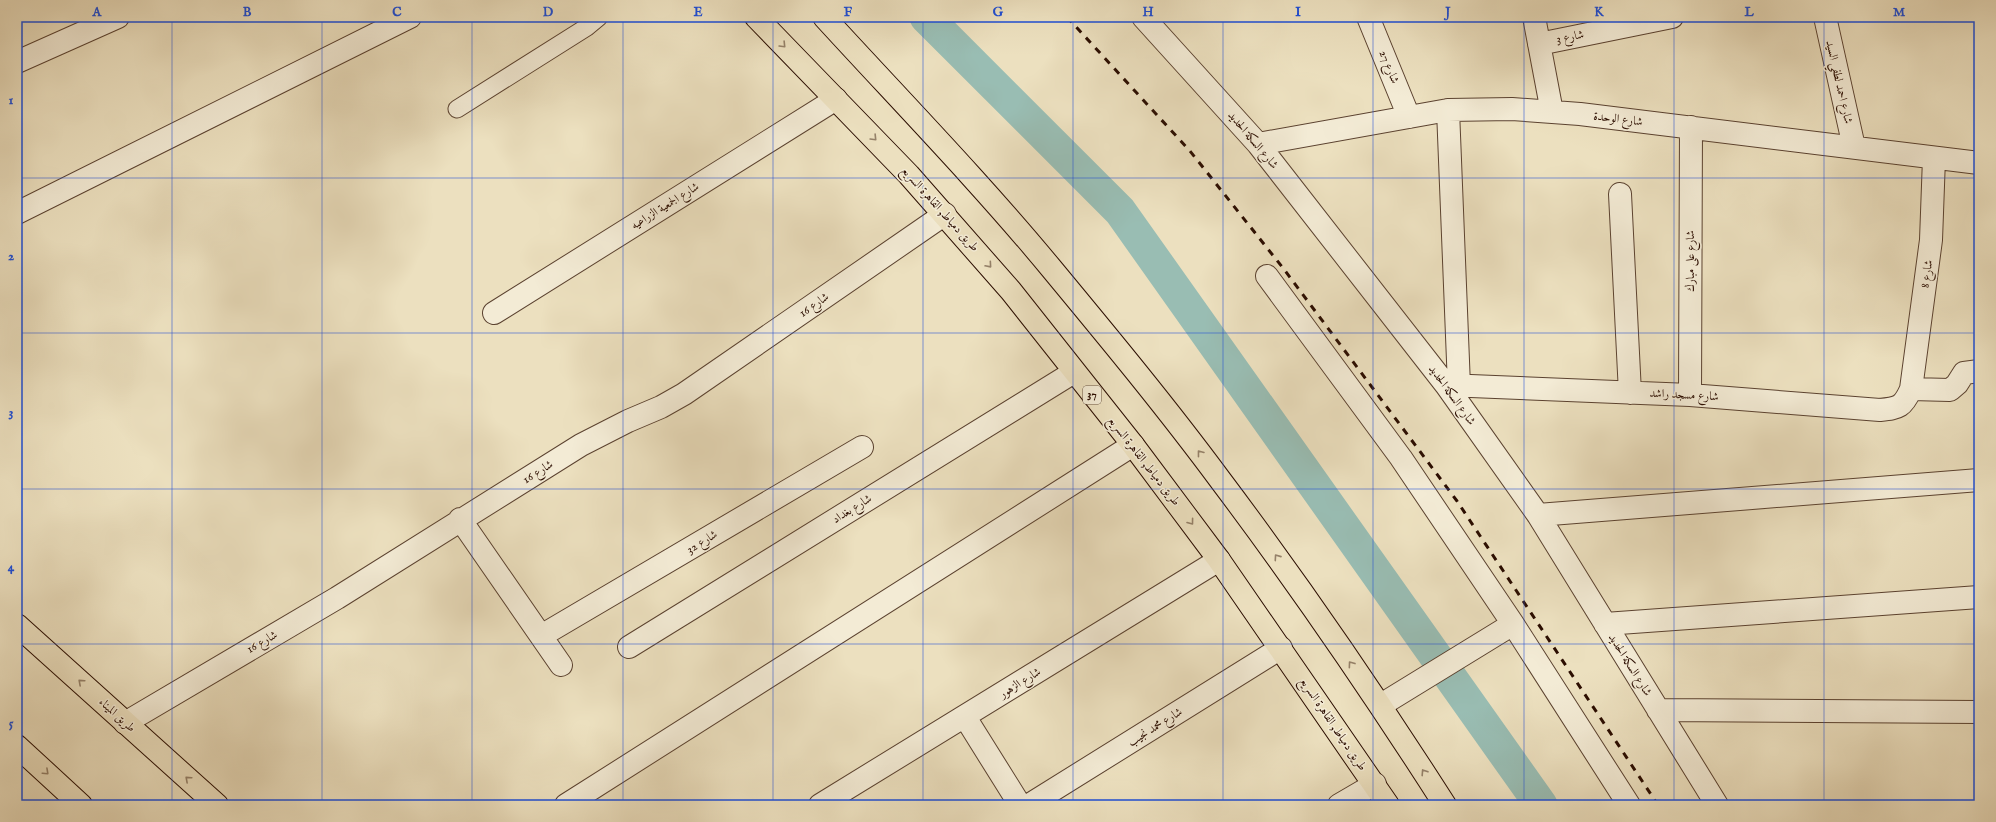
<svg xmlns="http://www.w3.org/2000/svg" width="1996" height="822" font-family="'IM FELL English',Amiri,serif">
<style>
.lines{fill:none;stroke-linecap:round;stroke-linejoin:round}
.canal{stroke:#99bdb3;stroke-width:33}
.service-casing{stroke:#5b4230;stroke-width:19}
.minor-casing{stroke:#5b4230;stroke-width:24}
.trunk-casing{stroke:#2b0d00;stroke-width:24}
.service{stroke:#f3ebd5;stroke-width:17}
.minor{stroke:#f3ebd5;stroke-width:22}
.trunk{stroke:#ece0bf;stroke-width:22}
.rail{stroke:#2b0d00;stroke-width:3;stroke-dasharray:7 7;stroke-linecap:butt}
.oneway{stroke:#958169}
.grid{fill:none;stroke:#1d4ed8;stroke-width:1;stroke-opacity:0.55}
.labels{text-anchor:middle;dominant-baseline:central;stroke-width:3;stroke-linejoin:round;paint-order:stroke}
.shield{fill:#f3ebd5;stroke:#675040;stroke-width:1}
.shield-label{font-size:11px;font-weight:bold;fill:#2b0d00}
.street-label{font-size:12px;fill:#2b0d00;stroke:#f3ebd5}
.neatline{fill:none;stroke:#1d4ed8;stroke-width:1.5}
.grid-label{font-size:13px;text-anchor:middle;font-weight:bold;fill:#1d4ed8}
</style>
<rect width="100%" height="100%" fill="#ece0bf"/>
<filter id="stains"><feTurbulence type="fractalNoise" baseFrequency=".005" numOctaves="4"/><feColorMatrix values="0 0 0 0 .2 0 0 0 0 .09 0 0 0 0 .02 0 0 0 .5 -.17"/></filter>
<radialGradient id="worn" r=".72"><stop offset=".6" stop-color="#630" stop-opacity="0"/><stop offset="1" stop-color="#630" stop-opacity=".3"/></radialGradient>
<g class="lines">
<path class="canal" d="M 926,17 L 1120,211 L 1541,805"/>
<g class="service-casing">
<path id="service" d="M 457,109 L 587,27 L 599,17"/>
</g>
<g class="minor-casing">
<path id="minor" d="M 1143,17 L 1258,144 L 1446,385 L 1538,515 L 1717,805
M 1368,17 L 1409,117
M 1534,17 L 1552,112
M 1825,17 L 1854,147
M 1539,44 L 1672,17
M 17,62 L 118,17
M 1448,110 L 1459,386
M 1258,144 L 1448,110 L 1512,109 L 1580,114 L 1979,163
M 1620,194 L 1630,393
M 17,213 L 410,17
M 1267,276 L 1401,458 L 1513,624 L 1629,805
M 494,313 L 836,99
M 1446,385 L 1690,395 L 1880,410 C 1899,408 1903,407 1911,389 L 1931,240 L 1934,158
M 1911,389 L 1950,390 L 1957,384 L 1964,373 L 1979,371
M 1690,395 L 1691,127
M 1538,515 L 1979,480
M 460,519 L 561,665
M 1605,624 L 1979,597
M 541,636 L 862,447
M 629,647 L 1074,372
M 1381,705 L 1513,624
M 1658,710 L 1979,712
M 965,717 L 1020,805
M 125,723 L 337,598 L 581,445 L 628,421 L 661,407 L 684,394 L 945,214
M 566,805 L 1133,445
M 820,805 L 1219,560
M 1029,805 L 1281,648
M 1339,805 L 1375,784"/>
</g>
<g class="trunk-casing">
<path id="trunk" d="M 756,17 L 909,175 L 1011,291 L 1133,445 L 1219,560 L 1388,805
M 824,17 C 900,100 979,181 1051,268 C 1109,338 1167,408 1221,481 C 1300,586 1374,694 1445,805
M 17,625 L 217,805
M 17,746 L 81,805"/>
</g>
<use href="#service" class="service"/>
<use href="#minor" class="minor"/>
<use href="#trunk" class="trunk"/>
<path class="rail" d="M 1067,17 L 1190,151 L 1283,268 L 1457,501 L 1658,805"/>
</g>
<defs><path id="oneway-chevron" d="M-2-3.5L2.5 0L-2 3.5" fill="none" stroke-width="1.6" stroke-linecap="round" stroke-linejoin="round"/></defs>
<g class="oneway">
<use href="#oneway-chevron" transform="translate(783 45) rotate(46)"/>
<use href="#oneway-chevron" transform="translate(874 138) rotate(46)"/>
<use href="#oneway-chevron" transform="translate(989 265) rotate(49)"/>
<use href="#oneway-chevron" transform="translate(1200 453) rotate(-128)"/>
<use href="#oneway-chevron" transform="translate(1191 522) rotate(53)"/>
<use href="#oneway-chevron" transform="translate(1277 557) rotate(-125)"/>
<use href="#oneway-chevron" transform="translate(1351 664) rotate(-126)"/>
<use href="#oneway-chevron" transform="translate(81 682) rotate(-138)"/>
<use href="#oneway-chevron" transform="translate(46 772) rotate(43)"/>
<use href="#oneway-chevron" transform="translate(1424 772) rotate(-123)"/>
<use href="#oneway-chevron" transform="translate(188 779) rotate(-138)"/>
</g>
<path class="grid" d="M 172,17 L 172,805M 322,17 L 322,805M 472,17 L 472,805M 623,17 L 623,805M 773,17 L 773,805M 923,17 L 923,805M 1073,17 L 1073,805M 1223,17 L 1223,805M 1373,17 L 1373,805M 1524,17 L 1524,805M 1674,17 L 1674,805M 1824,17 L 1824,805M 17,178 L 1979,178M 17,333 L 1979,333M 17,489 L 1979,489M 17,644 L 1979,644"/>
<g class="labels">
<rect class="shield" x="1083" y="386" width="18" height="18" rx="3"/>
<g class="shield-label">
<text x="1092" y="395">37</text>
</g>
<g class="street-label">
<text transform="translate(1570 37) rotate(-11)">شارع 3</text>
<text transform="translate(1389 67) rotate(68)">شارع 27</text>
<text transform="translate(1839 82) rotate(77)">شارع احمد لطفي السيد</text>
<text transform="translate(1618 119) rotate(7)">شارع الوحدة</text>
<text transform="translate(1253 140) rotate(50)">شارع السكة الحديد</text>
<text transform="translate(665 206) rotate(-32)">شارع الجمعية الزراعيه</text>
<text transform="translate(940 209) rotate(48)">طريق دمياط, القاهرة السريع</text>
<text transform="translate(1690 261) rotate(-90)">شارع على مبارك</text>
<text transform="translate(1927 274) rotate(-82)">شارع 8</text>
<text transform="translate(814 305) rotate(-35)">شارع 16</text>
<text transform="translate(1452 395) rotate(54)">شارع السكة الحديد</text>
<text transform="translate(1684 395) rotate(3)">شارع مسجد راشد</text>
<text transform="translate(1144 461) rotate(52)">طريق دمياط, القاهرة السريع</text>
<text transform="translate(538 472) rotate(-32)">شارع 16</text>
<text transform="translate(852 509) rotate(-32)">شارع بغداد</text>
<text transform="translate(702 542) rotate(-31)">شارع 32</text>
<text transform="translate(262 642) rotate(-30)">شارع 16</text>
<text transform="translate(1630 665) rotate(58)">شارع السكة الحديد</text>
<text transform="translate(1020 683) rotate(-32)">شارع الزهور</text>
<text transform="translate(117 715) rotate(42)">طريق الميناء</text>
<text transform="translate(1333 724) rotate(56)">طريق دمياط, القاهرة السريع</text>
<text transform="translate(1155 727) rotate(-32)">شارع محمد نجيب</text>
</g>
</g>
<rect width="1996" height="822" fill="none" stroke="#ece0bf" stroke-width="44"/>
<rect x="22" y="22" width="1952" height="778" class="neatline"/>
<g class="grid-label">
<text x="97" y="16">A</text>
<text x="247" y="16">B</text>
<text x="397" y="16">C</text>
<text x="548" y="16">D</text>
<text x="698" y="16">E</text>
<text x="848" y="16">F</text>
<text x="998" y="16">G</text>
<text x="1148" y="16">H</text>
<text x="1298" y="16">I</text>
<text x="1448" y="16">J</text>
<text x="1599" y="16">K</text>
<text x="1749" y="16">L</text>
<text x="1899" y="16">M</text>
<text x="11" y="104">1</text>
<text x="11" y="260">2</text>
<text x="11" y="416">3</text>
<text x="11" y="571">4</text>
<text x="11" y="727">5</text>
</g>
<rect width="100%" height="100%" filter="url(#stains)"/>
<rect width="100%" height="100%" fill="url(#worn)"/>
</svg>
